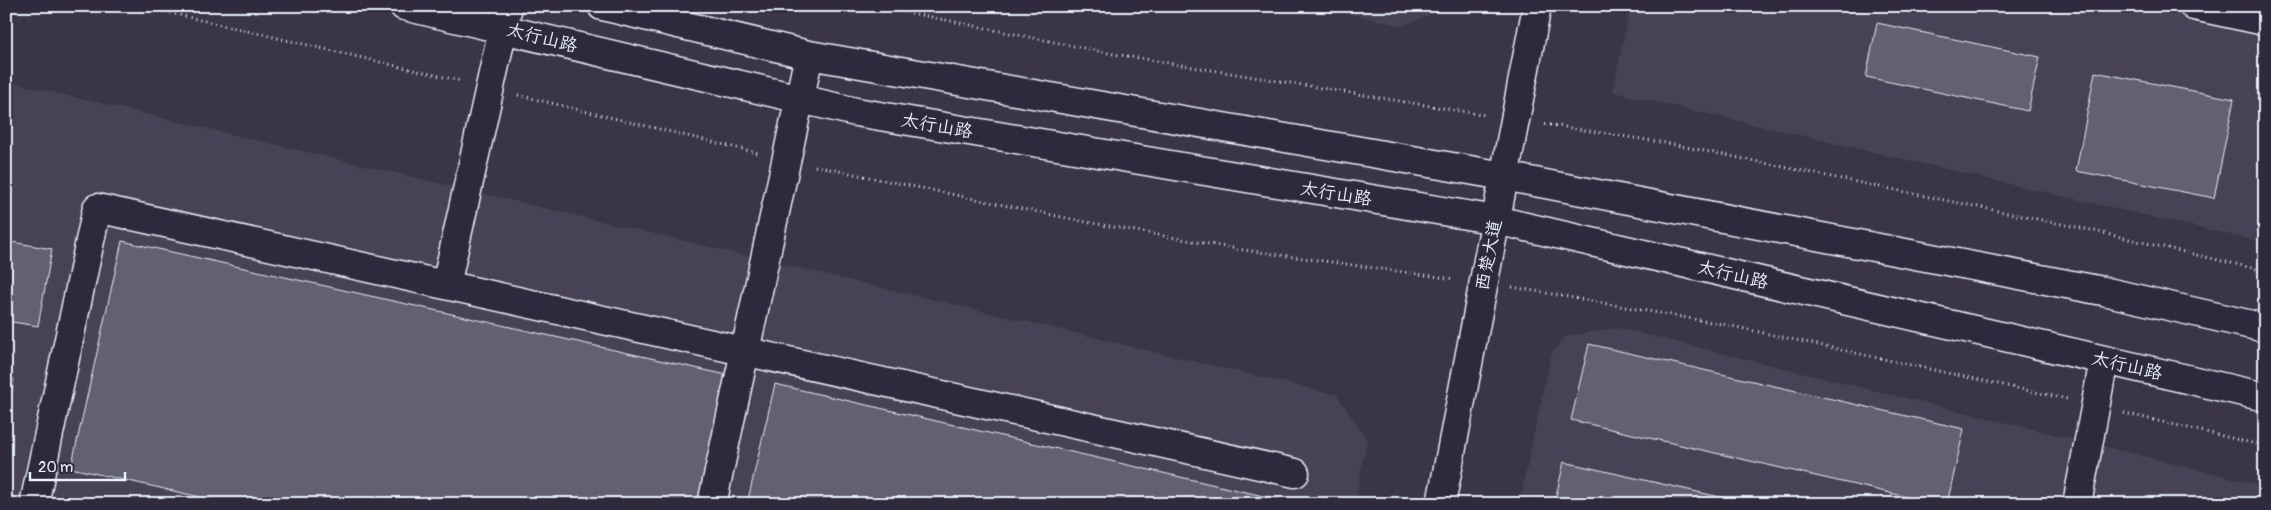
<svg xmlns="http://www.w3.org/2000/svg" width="2271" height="510" font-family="Pangolin,'LXGW WenKai TC',sans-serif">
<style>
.built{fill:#464354}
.building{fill:#636171;stroke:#e8f1f8}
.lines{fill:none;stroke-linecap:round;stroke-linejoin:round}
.minor-casing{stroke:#e8f1f8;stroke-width:31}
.major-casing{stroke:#e8f1f8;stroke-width:31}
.path{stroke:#e8f1f8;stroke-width:3;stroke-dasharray:1 4;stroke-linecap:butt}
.minor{stroke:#2f2a3d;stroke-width:28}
.major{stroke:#2f2a3d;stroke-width:28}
.labels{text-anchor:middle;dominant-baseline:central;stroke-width:5;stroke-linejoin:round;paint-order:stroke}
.street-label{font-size:18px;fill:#e8f1f8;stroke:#2f2a3d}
</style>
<rect width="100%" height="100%" fill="#3a3648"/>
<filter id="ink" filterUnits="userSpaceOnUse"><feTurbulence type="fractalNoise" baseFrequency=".02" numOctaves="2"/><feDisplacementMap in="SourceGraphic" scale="10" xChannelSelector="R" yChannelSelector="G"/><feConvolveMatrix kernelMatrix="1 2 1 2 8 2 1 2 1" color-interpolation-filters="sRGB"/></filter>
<g filter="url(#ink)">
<path class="built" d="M 1316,6 L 1437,6 L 1428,16 L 1402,26 Z
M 1630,6 L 2265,6 L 2265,243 L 1613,92 Z
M 6,81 L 1337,395 L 1367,440 L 1355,504 L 6,504 Z
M 1619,328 L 2265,486 L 2265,504 L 1519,504 L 1551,354 L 1566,336 Z"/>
<path class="building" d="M 1877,23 L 2040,57 L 2028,111 L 1866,77 Z
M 2095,72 L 2234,99 L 2214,198 L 2076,171 Z
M 6,241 L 52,249 L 38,326 L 6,321 Z
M 122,241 L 727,375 L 698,504 L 231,504 L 71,468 Z
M 1589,344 L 1964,429 L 1947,504 L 1938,504 L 1571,420 Z
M 6,378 L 14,379 L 6,424 Z
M 775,384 L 1298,504 L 747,504 Z
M 1564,462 L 1751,504 L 1554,504 Z"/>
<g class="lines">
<g class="minor-casing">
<path id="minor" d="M 404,6 L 856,112 L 1496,220 L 2265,397
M 602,6 L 809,55 L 1504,176 L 2103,291 L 2265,328
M 2194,6 L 2265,21
M 446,285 L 508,6
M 34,504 L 97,208 L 1295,473
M 712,504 L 809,55
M 2077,504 L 2104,360"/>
</g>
<g class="major-casing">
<path id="major" d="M 1441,504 L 1537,6"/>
</g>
<path class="path" d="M 141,6 L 461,81
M 877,6 L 1108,53 L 1485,115
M 518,95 L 758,153
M 1545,124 L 1666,143 L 2086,229 L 2265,271
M 815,166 L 1086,222 L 1237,249 L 1454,279
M 1512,287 L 1727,325 L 2067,399
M 2124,413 L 2265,446"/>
<use href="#minor" class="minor"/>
<use href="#major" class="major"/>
</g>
</g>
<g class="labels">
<g class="street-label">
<text transform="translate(542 38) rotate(14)">太行山路</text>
<text transform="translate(937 126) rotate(10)">太行山路</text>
<text transform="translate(1336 194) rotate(9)">太行山路</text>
<text transform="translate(1489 255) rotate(-79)">西楚大道</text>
<text transform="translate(1733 275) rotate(13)">太行山路</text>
<text transform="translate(2127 366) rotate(13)">太行山路</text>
</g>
</g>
<rect width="2271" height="510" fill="none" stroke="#2f2a3d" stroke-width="25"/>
<rect x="12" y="12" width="2246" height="485" fill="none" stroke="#e8f1f8" stroke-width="2" filter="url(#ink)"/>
<path d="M30 472v8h95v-8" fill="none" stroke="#e8f1f8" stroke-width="2.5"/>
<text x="38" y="472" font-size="15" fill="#e8f1f8" stroke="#2f2a3d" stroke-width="4" paint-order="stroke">20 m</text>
</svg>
